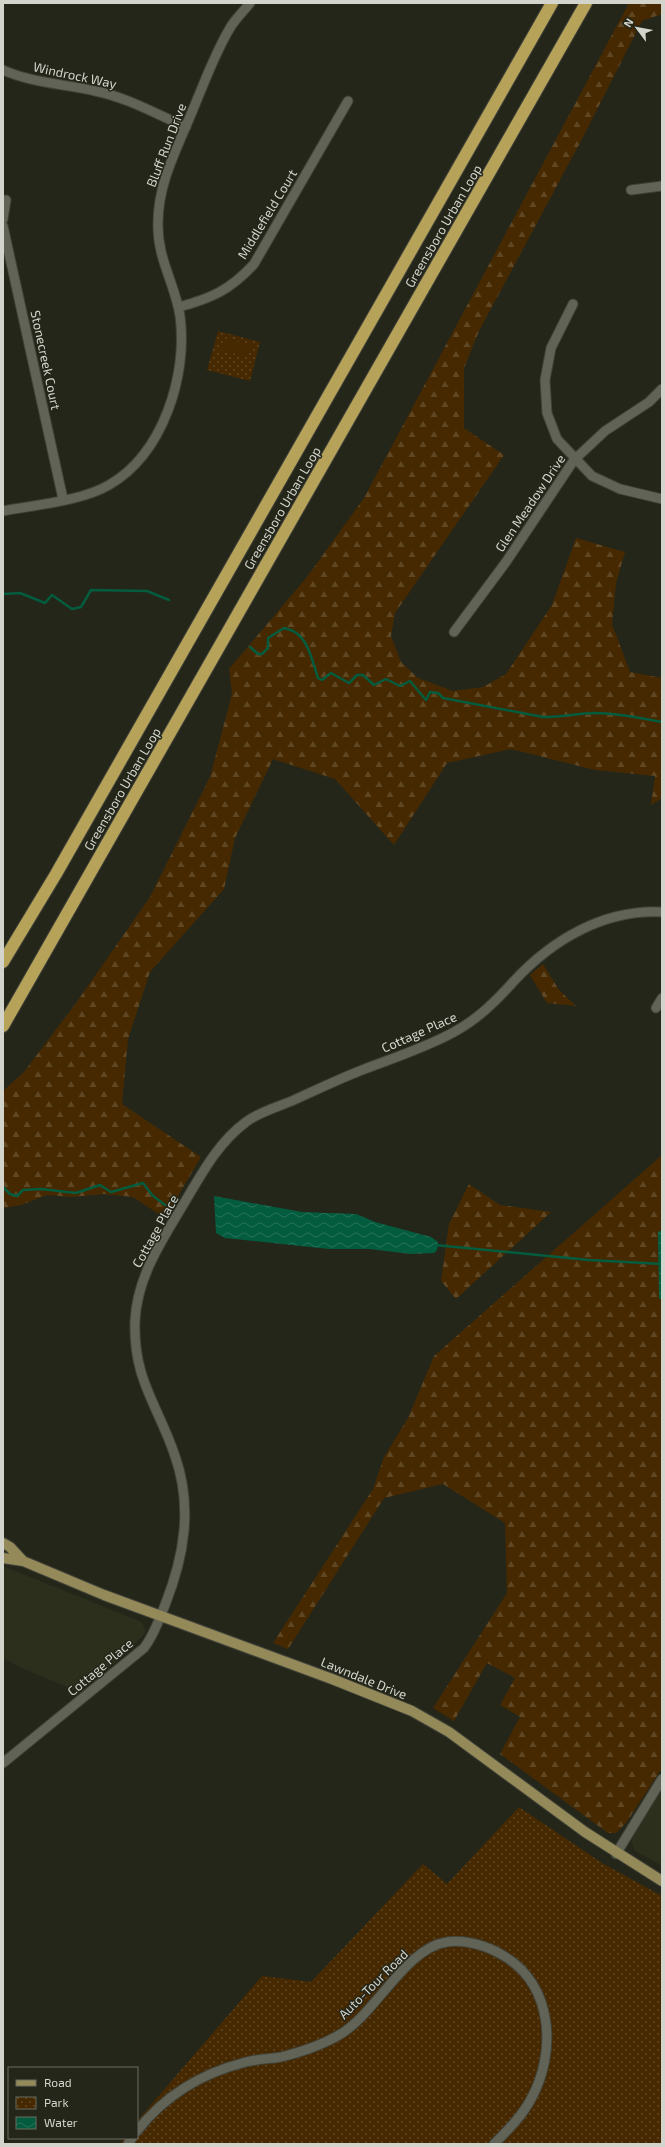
<svg xmlns="http://www.w3.org/2000/svg" width="665" height="2147" font-family="'Exo 2',sans-serif">
<style>
.built{fill:#2c2f1c}
.forest{fill:url(#forest-firs)}
.park{fill:url(#park-dots)}
.garden{fill:#462900}
.water{fill:url(#water-waves)}
.lines{fill:none;stroke-linecap:round;stroke-linejoin:round}
.stream{stroke:#045c3f;stroke-width:2.5}
.minor-casing{stroke:#404239;stroke-width:11}
.major-casing{stroke:#404239;stroke-width:12}
.highway-casing{stroke:#404239;stroke-width:14}
.minor{stroke:#606355;stroke-width:9}
.major{stroke:#948958;stroke-width:10}
.highway{stroke:#b7a25a;stroke-width:12}
.labels{text-anchor:middle;dominant-baseline:central;stroke-width:3;stroke-linejoin:round;paint-order:stroke}
.street-label{font-size:13px;fill:#d3d5cc;stroke:#24261a}
</style>
<defs>
<pattern id="forest-firs" width="22" height="20" patternUnits="userSpaceOnUse"><rect width="22" height="20" fill="#462900"/><path d="M5 1l3.5 6h-7zM16 11l3.5 6h-7z" fill="#604724"/></pattern>
<pattern id="park-dots" width="8" height="8" patternUnits="userSpaceOnUse"><rect width="8" height="8" fill="#462900"/><path d="M2 2h.1M6 6h.1" fill="none" stroke="#604724" stroke-width="1.8" stroke-linecap="round"/></pattern>
<pattern id="water-waves" width="16" height="10" patternUnits="userSpaceOnUse"><rect width="16" height="10" fill="#045c3f"/><path d="M0 5q4-4 8 0t8 0" fill="none" stroke="#28725a"/></pattern>
</defs>
<rect width="100%" height="100%" fill="#24261a"/>
<path class="built" d="M 3,1566 L 142,1622 L 146,1632 L 124,1656 L 77,1691 L 24,1669 L 3,1658 Z
M 662,1790 L 662,1866 L 634,1850 L 632,1843 L 633,1835 Z"/>
<path class="forest" d="M 629,3 L 662,3 L 662,14 L 642,21 L 582,139 L 479,331 L 464,368 L 464,428 L 504,455 L 395,613 L 391,636 L 401,662 L 418,678 L 453,691 L 483,687 L 506,674 L 552,605 L 576,538 L 625,552 L 616,583 L 612,624 L 630,672 L 662,678 L 662,798 L 651,805 L 655,776 L 595,770 L 511,749 L 447,763 L 394,845 L 335,779 L 273,759 L 235,838 L 224,889 L 150,972 L 128,1039 L 122,1104 L 201,1157 L 165,1218 L 133,1197 L 104,1194 L 72,1197 L 47,1195 L 21,1205 L 3,1208 L 3,1091 L 24,1072 L 76,1003 L 150,897 L 210,777 L 232,694 L 229,669 L 307,577 L 364,498 Z
M 543,964 L 559,990 L 576,1006 L 547,1003 L 530,975 Z
M 662,1155 L 662,1230 L 658,1232 L 660,1299 L 662,1299 L 662,1768 L 626,1823 L 616,1833 L 608,1833 L 500,1754 L 520,1717 L 500,1705 L 515,1678 L 487,1663 L 454,1721 L 433,1708 L 507,1593 L 505,1523 L 443,1484 L 384,1498 L 288,1649 L 273,1643 L 373,1489 L 384,1457 L 408,1418 L 434,1356 Z
M 469,1184 L 500,1205 L 551,1212 L 456,1299 L 441,1281 L 449,1224 Z"/>
<path class="park" d="M 218,331 L 260,342 L 250,381 L 207,370 Z
M 519,1807 L 602,1863 L 662,1896 L 662,2144 L 120,2144 L 124,2138 L 137,2138 L 137,2121 L 262,1976 L 311,1982 L 423,1864 L 447,1884 Z"/>
<path class="garden" d="M 224,338 L 251,345 L 248,357 L 220,350 Z"/>
<path class="water" d="M 214,1196 L 302,1212 L 356,1214 L 375,1222 L 431,1237 L 438,1242 L 437,1250 L 434,1253 L 411,1254 L 369,1249 L 329,1249 L 225,1238 L 216,1233 Z
M 662,1230 L 662,1299 L 659,1299 L 658,1232 Z"/>
<g class="lines">
<path class="stream" d="M 3,594 L 20,593 L 45,603 L 52,595 L 72,609 L 81,607 L 91,590 L 147,591 L 169,600
M 250,647 L 258,654 L 262,654 L 268,648 L 268,638 L 284,628 C 308,632 311,658 318,678 L 322,680 L 331,673 L 349,683 L 357,675 L 363,675 L 374,685 L 386,679 L 400,686 L 410,681 L 426,700 L 430,692 L 438,693 L 443,698 L 543,717 C 560,718 577,713 595,713 C 617,713 640,718 662,722
M 3,1187 L 10,1194 L 17,1196 L 23,1190 L 41,1189 L 76,1193 L 100,1185 L 111,1192 L 143,1183 L 152,1195 L 165,1205
M 435,1245 L 589,1260 L 662,1264"/>
<g class="minor-casing">
<path id="minor" d="M 3,70 C 32,83 64,84 95,91 C 126,97 156,114 186,127
M 631,190 L 662,186
M 3,219 L 6,200
M 3,226 L 63,499
M 573,304 L 551,348 L 545,380 L 547,413 L 557,439 L 592,476 L 620,489 L 662,499
M 179,307 C 212,298 230,290 254,264 L 348,101
M 3,511 C 34,505 82,501 109,485 C 163,454 188,375 180,316 C 175,283 157,259 158,223 C 158,181 179,145 194,107 C 205,81 215,53 230,28 C 235,19 244,11 250,3
M 454,632 L 506,562 L 574,460 L 605,431 L 649,402 L 662,389
M 656,1008 L 662,998
M 3,1763 L 144,1648 C 154,1635 159,1620 165,1605 C 184,1557 193,1507 175,1456 C 158,1405 133,1380 135,1321 C 137,1279 159,1245 180,1210 C 199,1179 216,1144 246,1122 C 259,1112 278,1107 294,1100 C 316,1090 339,1079 362,1070 C 393,1058 425,1048 454,1032 C 478,1019 496,1001 514,981 C 552,940 604,909 662,912
M 616,1854 L 662,1779
M 137,2131 C 165,2095 202,2073 246,2062 C 257,2059 270,2059 281,2057 C 301,2052 322,2045 339,2035 C 376,2014 405,1948 447,1942 C 465,1939 488,1946 504,1956 C 553,1985 557,2052 531,2099 C 522,2116 508,2130 494,2144
M 128,2144 L 132,2138"/>
</g>
<g class="major-casing">
<path id="major" d="M 3,1543 L 10,1547 L 23,1561
M 3,1558 L 23,1561 L 104,1595 L 332,1679 L 412,1711 L 449,1732 L 585,1832 L 662,1881"/>
</g>
<g class="highway-casing">
<path id="highway" d="M 3,962 L 56,874 L 552,3
M 3,1026 L 586,3"/>
</g>
<use href="#minor" class="minor"/>
<use href="#major" class="major"/>
<use href="#highway" class="highway"/>
</g>
<g class="labels">
<g class="street-label">
<text transform="translate(75 75) rotate(12)">Windrock Way</text>
<text transform="translate(166 145) rotate(-69)">Bluff Run Drive</text>
<text transform="translate(267 214) rotate(-59)">Middlefield Court</text>
<text transform="translate(443 226) rotate(-60)">Greensboro Urban Loop</text>
<text transform="translate(46 360) rotate(78)">Stonecreek Court</text>
<text transform="translate(530 503) rotate(-56)">Glen Meadow Drive</text>
<text transform="translate(282 508) rotate(-60)">Greensboro Urban Loop</text>
<text transform="translate(122 789) rotate(-60)">Greensboro Urban Loop</text>
<text transform="translate(419 1032) rotate(-24)">Cottage Place</text>
<text transform="translate(155 1231) rotate(-61)">Cottage Place</text>
<text transform="translate(100 1667) rotate(-40)">Cottage Place</text>
<text transform="translate(364 1678) rotate(22)">Lawndale Drive</text>
<text transform="translate(373 1984) rotate(-45)">Auto-Tour Road</text>
</g>
</g>
<rect width="665" height="2147" fill="none" stroke="#d3d5cc" stroke-width="8"/>
<rect x="8" y="2067" width="130" height="72" fill="#24261a" stroke="#6a6c61"/>
<rect x="16" y="2080" width="20" height="6" fill="#948958" stroke="#6a6c61"/>
<text x="44" y="2087" font-size="12" fill="#d3d5cc">Road</text>
<rect x="16" y="2097" width="20" height="12" fill="url(#park-dots)" stroke="#6a6c61"/>
<text x="44" y="2107" font-size="12" fill="#d3d5cc">Park</text>
<rect x="16" y="2117" width="20" height="12" fill="url(#water-waves)" stroke="#6a6c61"/>
<text x="44" y="2127" font-size="12" fill="#d3d5cc">Water</text>
<g transform="translate(637 28) rotate(302)" stroke="#24261a" stroke-width="3" paint-order="stroke">
<path d="M0-3L7 15L0 10L-7 15Z" fill="#d3d5cc"/>
<text y="-6" font-size="11" font-weight="bold" text-anchor="middle" fill="#d3d5cc">N</text>
</g>
</svg>
